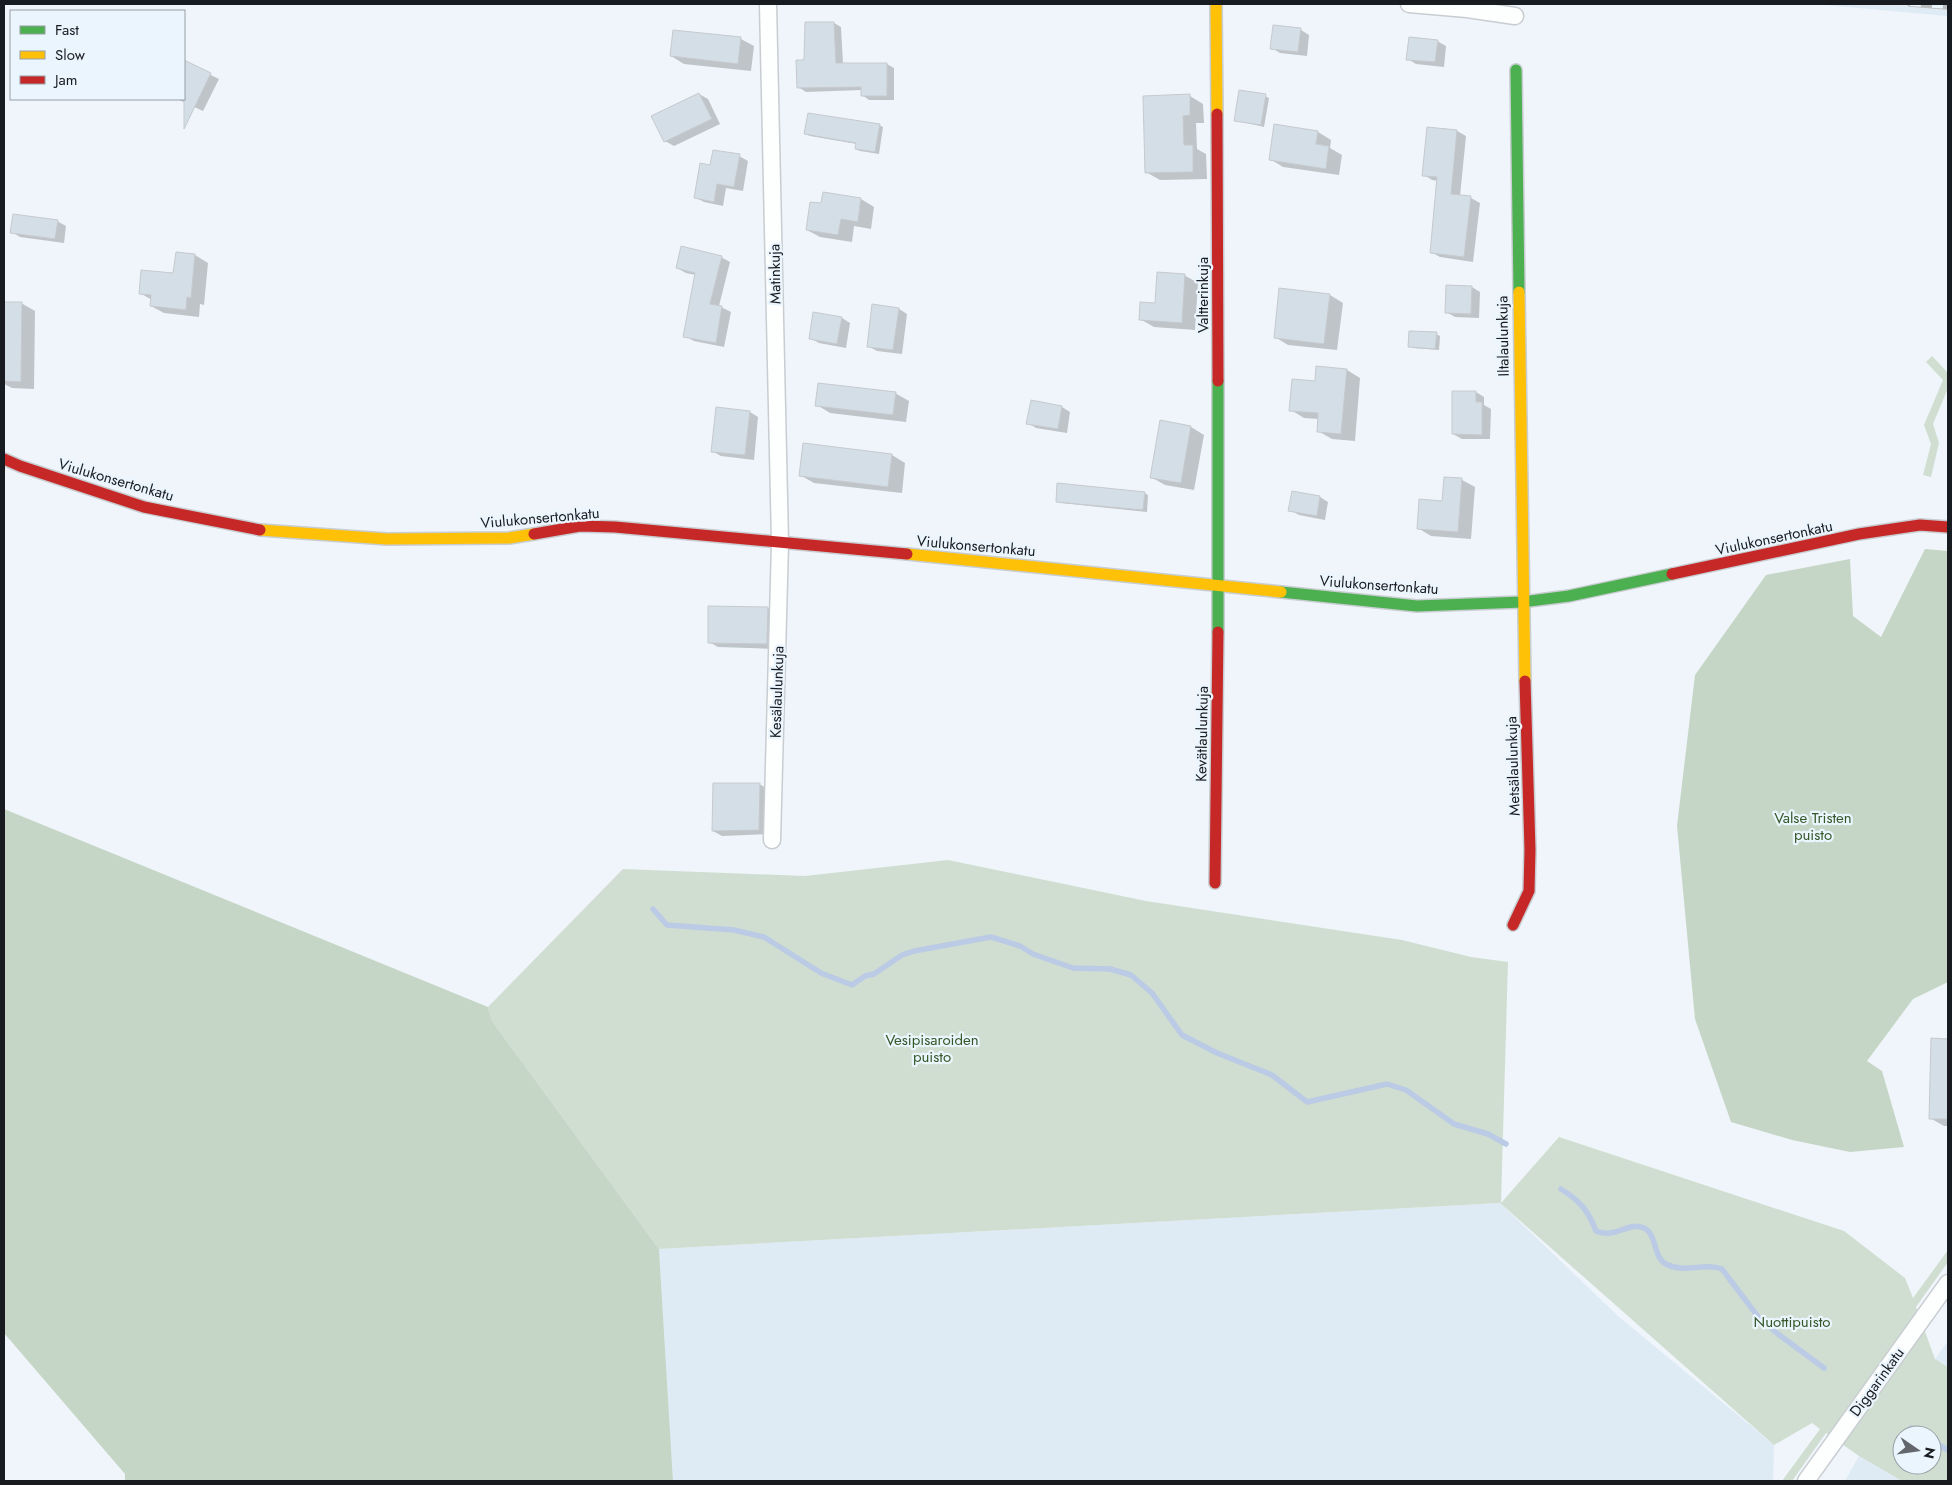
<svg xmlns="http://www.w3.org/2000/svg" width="1952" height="1485" font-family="Jost,sans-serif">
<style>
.built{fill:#deeaf4}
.green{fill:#d0ded1;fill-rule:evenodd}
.forest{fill:#c5d6c6}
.shadow{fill:#0003}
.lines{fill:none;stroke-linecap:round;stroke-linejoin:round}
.stream{stroke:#bbcae5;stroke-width:5.5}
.building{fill:#d4dee6;stroke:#c6cace}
.street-casing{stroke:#c8cdd1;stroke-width:19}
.fast-casing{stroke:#c8cdd1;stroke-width:14}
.slow-casing{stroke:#c8cdd1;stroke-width:14}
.jam-casing{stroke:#c8cdd1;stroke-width:14}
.street{stroke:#fdfefe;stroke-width:16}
.fast{stroke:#4caf50;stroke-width:11}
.slow{stroke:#ffc107;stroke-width:11}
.jam{stroke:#c62828;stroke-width:11}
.rail-casing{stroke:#bbbcbe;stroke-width:5.5}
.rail{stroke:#ebf5fe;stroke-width:4;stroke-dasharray:11;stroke-linecap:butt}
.labels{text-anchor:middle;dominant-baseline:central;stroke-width:4.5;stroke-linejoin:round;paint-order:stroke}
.street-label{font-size:15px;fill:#181b1f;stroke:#ebf5fe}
.park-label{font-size:15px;fill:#335726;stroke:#ebf5fe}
</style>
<rect width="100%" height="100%" fill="#eff5fa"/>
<path class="built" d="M 1814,4 L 1948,4 L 1948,16 Z
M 1500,1203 L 1618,1316 L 1774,1445 L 1773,1481 L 673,1481 L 659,1249 Z
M 1948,1341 L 1948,1367 L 1935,1359 Z
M 1859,1456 L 1878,1467 L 1902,1481 L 1845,1481 Z"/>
<path class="green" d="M 1932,356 L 1948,373 L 1948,388 L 1933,424 L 1939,443 L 1931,477 L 1923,475 L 1931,444 L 1924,425 L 1943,380 L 1926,362 Z
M 948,860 L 1146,901 L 1402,940 L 1471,957 L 1508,962 L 1501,1203 L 1559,1137 L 1844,1231 L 1905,1278 L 1913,1298 L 1948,1250 L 1948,1262 L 1916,1307 L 1935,1359 L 1948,1367 L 1948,1481 L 1902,1481 L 1859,1456 L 1826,1433 L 1792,1481 L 1782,1481 L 1820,1429 L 1812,1423 L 1774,1445 L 1500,1203 L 659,1249 L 492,1021 L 488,1007 L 623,869 L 805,876 ZM 1902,1435 L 1932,1435 L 1932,1465 L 1902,1465 Z"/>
<path class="forest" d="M 1925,549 L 1948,551 L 1948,982 L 1913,999 L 1867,1061 L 1882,1071 L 1904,1147 L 1850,1152 L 1792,1140 L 1731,1122 L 1695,1019 L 1677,826 L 1695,675 L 1766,575 L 1850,559 L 1853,616 L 1881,637 Z
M 4,809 L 488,1007 L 492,1021 L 659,1249 L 673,1481 L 125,1481 L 125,1474 L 4,1333 Z"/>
<path class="shadow" d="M 806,23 L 834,23 L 841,27 L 843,64 L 887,64 L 894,68 L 894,100 L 869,100 L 862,95 L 862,90 L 806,92 L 798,87 L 806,61 Z
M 1301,30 L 1309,35 L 1307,56 L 1280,53 L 1272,48 Z
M 741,39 L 754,46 L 751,71 L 684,64 L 671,56 Z
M 1437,41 L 1446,46 L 1444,67 L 1416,64 L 1408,59 Z
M 184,62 L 219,79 L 203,111 L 177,99 L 184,99 Z
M 699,94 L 708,99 L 720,124 L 674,146 L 665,141 Z
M 1190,96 L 1203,104 L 1204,123 L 1196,123 L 1197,149 L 1206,154 L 1207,179 L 1160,180 L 1146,172 Z
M 1265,96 L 1269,98 L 1264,127 L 1235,120 Z
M 879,125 L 883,127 L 879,154 L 860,151 L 856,149 L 857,144 L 810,136 L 806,134 Z
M 1275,126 L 1318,132 L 1331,140 L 1330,148 L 1342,155 L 1339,175 L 1283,167 L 1270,159 Z
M 1428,128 L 1457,131 L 1466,136 L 1460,196 L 1471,198 L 1480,203 L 1473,262 L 1440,257 L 1431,252 L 1438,181 L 1432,180 L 1424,175 Z
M 739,156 L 748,161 L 743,191 L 726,188 L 723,206 L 704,202 L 695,197 L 711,167 Z
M 861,199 L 874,207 L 871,229 L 854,226 L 852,242 L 820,237 L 807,230 L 822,205 Z
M 57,221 L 66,226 L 64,243 L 20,237 L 12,232 Z
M 195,255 L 208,263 L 204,305 L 200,304 L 199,317 L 164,313 L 151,306 L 152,300 L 140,293 L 175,275 Z
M 721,257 L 730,262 L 719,306 L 731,312 L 724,347 L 694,341 L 685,336 L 696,275 L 686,273 L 677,268 Z
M 1184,275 L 1198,283 L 1195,330 L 1154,327 L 1140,319 Z
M 1472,287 L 1480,292 L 1479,318 L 1455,317 L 1446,312 Z
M 1330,295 L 1343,303 L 1337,350 L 1288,345 L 1275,337 Z
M 4,303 L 21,303 L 35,311 L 34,389 L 12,388 L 4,384 Z
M 899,309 L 907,314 L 902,354 L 877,351 L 868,346 Z
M 842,318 L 850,323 L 846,348 L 819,343 L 810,338 Z
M 1436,334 L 1440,336 L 1439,350 L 1413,348 L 1409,346 Z
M 1347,370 L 1360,378 L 1355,441 L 1332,439 L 1318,431 L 1319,419 L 1304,418 L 1291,410 L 1316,382 Z
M 1476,392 L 1484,397 L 1484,405 L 1491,409 L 1490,439 L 1462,439 L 1453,434 Z
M 895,393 L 909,401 L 906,422 L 830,413 L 817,405 Z
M 1062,407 L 1070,412 L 1067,433 L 1036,428 L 1028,423 Z
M 750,412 L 758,417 L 754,460 L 721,456 L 712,451 Z
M 1191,427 L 1204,435 L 1194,490 L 1165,485 L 1151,477 Z
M 892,455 L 905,463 L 902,493 L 814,483 L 800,475 Z
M 1462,480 L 1475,487 L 1471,539 L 1431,536 L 1418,528 Z
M 1144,493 L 1148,495 L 1147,512 L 1061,503 L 1057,501 Z
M 1320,497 L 1328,502 L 1325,520 L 1299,515 L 1290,510 Z
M 768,608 L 777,613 L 775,649 L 718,647 L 709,642 Z
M 759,784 L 768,789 L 768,834 L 722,836 L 713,831 Z
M 1932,1040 L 1948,1040 L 1948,1126 L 1944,1126 L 1930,1118 Z"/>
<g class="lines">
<path class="stream" d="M 653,909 L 667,925 L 734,930 L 764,937 L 821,973 L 852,985 L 865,976 L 874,974 L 902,955 L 914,951 L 991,937 L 1020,946 L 1033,954 L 1073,968 L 1110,969 L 1131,975 L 1152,993 L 1182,1035 L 1217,1053 L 1272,1075 L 1307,1102 L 1387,1084 L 1406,1090 L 1454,1124 L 1488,1134 L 1506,1144
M 1561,1189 C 1580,1201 1588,1210 1596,1231 C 1615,1239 1626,1223 1641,1227 C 1658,1231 1652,1257 1666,1264 C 1684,1274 1704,1262 1722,1269 L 1759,1318 L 1778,1334 L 1824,1368
M 1911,1428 L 1923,1435
M 1932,1441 L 1948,1450"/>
</g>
<path class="building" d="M 805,22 L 834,22 L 836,63 L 887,63 L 887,96 L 861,96 L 861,87 L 797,88 L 796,60 L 804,60 Z
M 1273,25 L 1301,28 L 1298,52 L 1270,49 Z
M 673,30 L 741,37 L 738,64 L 670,56 Z
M 1409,37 L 1438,40 L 1435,62 L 1406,60 Z
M 184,60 L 211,73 L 184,129 Z
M 1239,90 L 1266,94 L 1261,125 L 1234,121 Z
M 699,93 L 712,119 L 664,142 L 651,116 Z
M 1190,94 L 1190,115 L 1183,116 L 1184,145 L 1193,145 L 1193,172 L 1145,173 L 1143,96 Z
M 808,113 L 880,124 L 875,152 L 855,149 L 856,143 L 804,134 Z
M 1274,124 L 1318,131 L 1316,144 L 1329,146 L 1326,169 L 1269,160 Z
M 1427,127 L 1457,130 L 1451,194 L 1471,196 L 1464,257 L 1430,253 L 1437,177 L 1422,176 Z
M 713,150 L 740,154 L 734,187 L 717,184 L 714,202 L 694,198 L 700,163 L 710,165 Z
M 823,192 L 861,198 L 858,222 L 841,219 L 838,235 L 806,230 L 810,202 L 821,203 Z
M 13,214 L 58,220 L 55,239 L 10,233 Z
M 681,246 L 722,256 L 710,304 L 722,306 L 716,343 L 683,337 L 695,273 L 676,268 Z
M 176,252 L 195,254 L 191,298 L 187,297 L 186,310 L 150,306 L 151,295 L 139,294 L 141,270 L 173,273 Z
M 1157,272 L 1185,274 L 1182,323 L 1139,320 L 1140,302 L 1155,303 Z
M 1446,285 L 1472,286 L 1471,314 L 1445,313 Z
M 1279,288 L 1330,294 L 1324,344 L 1274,338 Z
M 4,302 L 22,302 L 21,382 L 4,381 Z
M 872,304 L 899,308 L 893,350 L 867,347 Z
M 813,312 L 842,317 L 837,344 L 809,339 Z
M 1409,331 L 1437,332 L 1435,349 L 1408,347 Z
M 1316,366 L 1347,369 L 1341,434 L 1317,432 L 1318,413 L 1289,411 L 1292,379 L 1315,381 Z
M 818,383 L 896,392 L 893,415 L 815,406 Z
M 1452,391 L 1476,391 L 1476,402 L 1482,402 L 1482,435 L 1452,434 Z
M 1031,400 L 1062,406 L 1058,429 L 1026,424 Z
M 716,407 L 750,411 L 745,455 L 711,452 Z
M 1160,420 L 1191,426 L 1181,483 L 1150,478 Z
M 803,443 L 892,454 L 888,487 L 799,476 Z
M 1444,477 L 1462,478 L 1458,532 L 1417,529 L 1419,499 L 1442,501 Z
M 1057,483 L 1145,492 L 1143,510 L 1056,502 Z
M 1292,491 L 1320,496 L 1317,516 L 1288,511 Z
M 708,606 L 768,607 L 767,644 L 708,643 Z
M 713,783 L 760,783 L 759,830 L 712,831 Z
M 1931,1038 L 1948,1039 L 1948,1119 L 1929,1119 Z"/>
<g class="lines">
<g class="street-casing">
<path id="street" d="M 768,4 L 780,543 L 772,840
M 1409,4 L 1467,9 L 1515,16
M 1806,1481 L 1948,1283"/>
</g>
<g class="fast-casing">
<path id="fast" d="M 1516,70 L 1519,292
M 1218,381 L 1218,632
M 1281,592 L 1417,606 L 1522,602 L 1569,596 L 1672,574"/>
</g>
<g class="slow-casing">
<path id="slow" d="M 1216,4 L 1217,114
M 1519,292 L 1525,681
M 260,530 L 387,539 L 509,538 L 534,534
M 907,554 L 1281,592"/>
</g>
<g class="jam-casing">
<path id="jam" d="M 1217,114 L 1218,381
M 4,459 L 20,466 L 144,507 L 260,530
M 534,534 L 580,526 L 615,527 L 907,554
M 1672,574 L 1859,534 L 1920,525 L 1948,527
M 1215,883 L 1218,632
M 1513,925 L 1529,891 L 1530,850 L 1525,681"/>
</g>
<use href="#street" class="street"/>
<use href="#fast" class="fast"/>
<use href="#slow" class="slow"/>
<use href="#jam" class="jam"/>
<g class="rail-casing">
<path id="rail" d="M 1910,4 L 1948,7"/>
</g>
<use href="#rail" class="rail"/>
</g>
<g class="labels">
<g class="street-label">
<text transform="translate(775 274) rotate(-91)">Matinkuja</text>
<text transform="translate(1203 295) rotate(-90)">Valtterinkuja</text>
<text transform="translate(1503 336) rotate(-91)">Iltalaulunkuja</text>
<text transform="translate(116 480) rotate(16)">Viulukonsertonkatu</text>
<text transform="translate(540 518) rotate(-5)">Viulukonsertonkatu</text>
<text transform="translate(1774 538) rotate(-12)">Viulukonsertonkatu</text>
<text transform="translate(976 546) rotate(5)">Viulukonsertonkatu</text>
<text transform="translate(1379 585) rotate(4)">Viulukonsertonkatu</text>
<text transform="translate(777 692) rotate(-88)">Kesälaulunkuja</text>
<text transform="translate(1202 734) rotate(-89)">Kevätlaulunkuja</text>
<text transform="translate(1513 766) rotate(-92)">Metsälaulunkuja</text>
<text transform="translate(1877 1382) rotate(-54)">Diggarinkatu</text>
</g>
<g class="park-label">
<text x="1813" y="818">Valse Tristen<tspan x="1813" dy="17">puisto</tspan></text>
<text x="932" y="1040">Vesipisaroiden<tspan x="932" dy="17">puisto</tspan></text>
<text x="1792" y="1322">Nuottipuisto</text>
</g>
</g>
<rect width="1952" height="1485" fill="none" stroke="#181b1f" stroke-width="10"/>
<rect x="10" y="10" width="175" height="90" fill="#ebf5fe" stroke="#979ea5"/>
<rect x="20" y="26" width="25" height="8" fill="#4caf50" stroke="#979ea5"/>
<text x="55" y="35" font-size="15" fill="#181b1f">Fast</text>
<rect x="20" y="51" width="25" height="8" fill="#ffc107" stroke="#979ea5"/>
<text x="55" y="60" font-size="15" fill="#181b1f">Slow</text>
<rect x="20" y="76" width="25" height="8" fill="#c62828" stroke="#979ea5"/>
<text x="55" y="85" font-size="15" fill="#181b1f">Jam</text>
<g transform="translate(1917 1450) rotate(103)"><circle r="24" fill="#ebf5fe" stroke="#979ea5"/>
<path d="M0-4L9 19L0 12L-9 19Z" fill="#63676c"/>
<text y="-8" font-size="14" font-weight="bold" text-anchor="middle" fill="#181b1f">N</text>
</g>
</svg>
